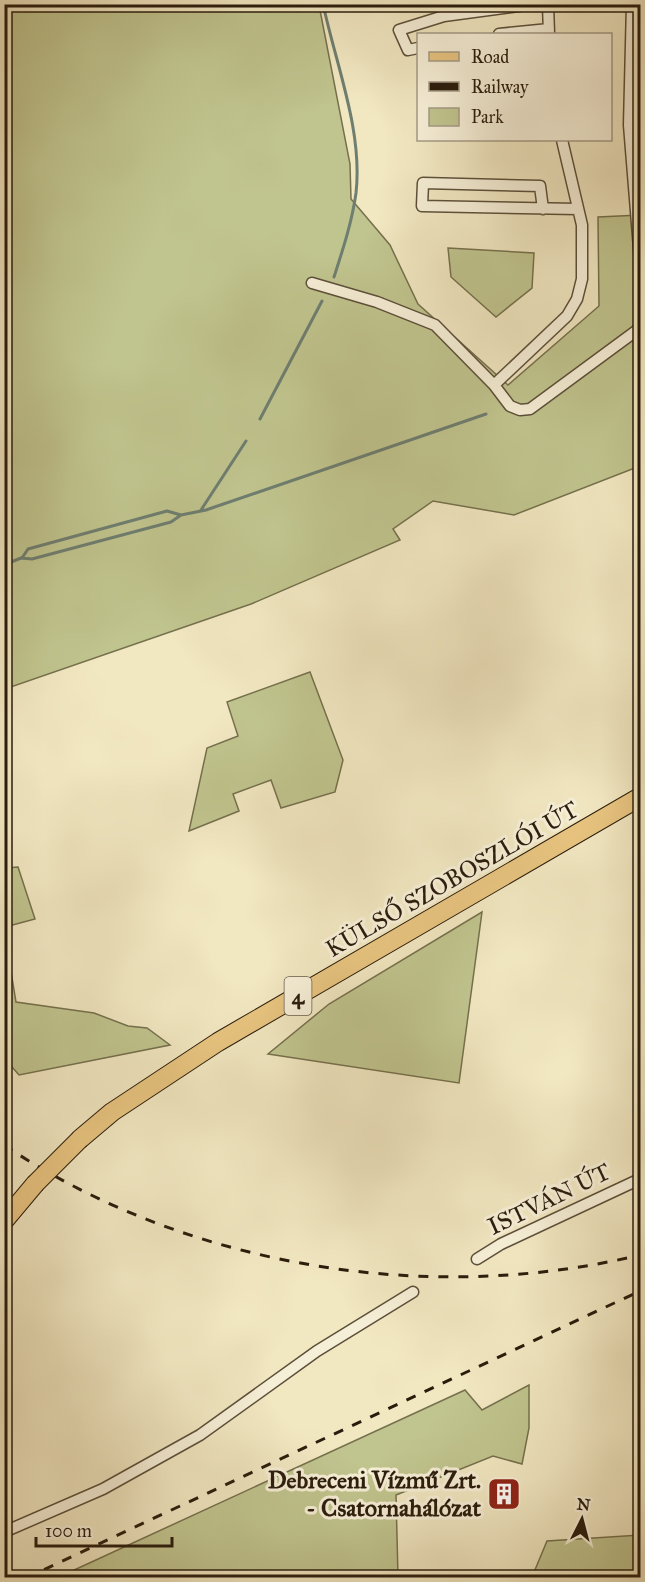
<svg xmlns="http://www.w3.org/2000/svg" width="645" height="1582" font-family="'IM FELL Great Primer',serif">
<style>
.green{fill:#c0c48e;stroke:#75704d;stroke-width:1.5}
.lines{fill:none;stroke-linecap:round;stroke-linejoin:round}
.stream{stroke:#6e7e70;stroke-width:3}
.minor-casing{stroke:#5c4f39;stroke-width:13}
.primary-casing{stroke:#2a1c0c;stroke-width:20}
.minor{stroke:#f6efd7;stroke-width:10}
.primary{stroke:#e8c480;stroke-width:18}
.rail{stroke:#2a1c0c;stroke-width:3;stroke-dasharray:10 10;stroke-linecap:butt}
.primary-bridge-casing{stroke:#2a1c0c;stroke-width:20;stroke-linecap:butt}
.primary-bridge{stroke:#e8c480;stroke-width:18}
.labels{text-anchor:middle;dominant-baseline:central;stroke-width:6;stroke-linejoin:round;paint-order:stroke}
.shield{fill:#f6efd7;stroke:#675b49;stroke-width:1.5}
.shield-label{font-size:22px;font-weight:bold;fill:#2a1c0c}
.street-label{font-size:24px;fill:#2a1c0c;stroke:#f6efd7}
.poi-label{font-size:24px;font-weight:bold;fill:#2a1c0c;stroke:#f6efd7;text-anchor:end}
</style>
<rect width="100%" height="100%" fill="#f1e7c1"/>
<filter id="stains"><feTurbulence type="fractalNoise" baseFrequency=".00333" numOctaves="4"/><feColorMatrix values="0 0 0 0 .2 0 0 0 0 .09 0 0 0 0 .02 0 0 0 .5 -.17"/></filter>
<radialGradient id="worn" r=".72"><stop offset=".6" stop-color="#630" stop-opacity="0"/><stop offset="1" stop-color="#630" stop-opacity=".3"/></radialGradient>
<path class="green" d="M 5,5 L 319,5 L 350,164 L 351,199 L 390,245 L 418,304 L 508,385 L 599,306 L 598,217 L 640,215 L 640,466 L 514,515 L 433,501 L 393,529 L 400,540 L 251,604 L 5,689 Z
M 448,248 L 534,253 L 532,288 L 496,317 L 451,277 Z
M 310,672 L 343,760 L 335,792 L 281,808 L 271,780 L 233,794 L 239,811 L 189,831 L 207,748 L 238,736 L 227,702 Z
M 18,867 L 35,919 L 5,927 L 5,868 Z
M 482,912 L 459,1083 L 268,1054 L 329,1004 Z
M 5,935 L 16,1002 L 94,1013 L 128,1026 L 147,1028 L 170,1045 L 19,1075 L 5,1059 Z
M 529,1385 L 529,1428 L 522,1464 L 493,1456 L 396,1495 L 398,1577 L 59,1577 L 465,1390 L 482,1410 Z
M 640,1535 L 640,1577 L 532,1577 L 547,1541 Z"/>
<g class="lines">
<path class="stream" d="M 323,4 C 336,65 363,131 356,193 C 352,222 343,249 334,277
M 260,419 L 322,301
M 201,510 L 246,441
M 22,558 L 28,549 L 167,511 L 181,515
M 4,565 L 21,558 L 32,559 L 171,522 L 181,515 L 206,510 L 486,414"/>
<g class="minor-casing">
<path id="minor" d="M 548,4 L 549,34
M 632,4 L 629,125 L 640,261
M 499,34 L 549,29
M 418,48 L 408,50 L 399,30 L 444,16 L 534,4
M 543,209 L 540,186 L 423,183 L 422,206 L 578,209
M 312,283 L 377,302 L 435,325 L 494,385 L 510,406 L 520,410 L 530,409 L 640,328
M 494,385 L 567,316 L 577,299 L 582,279 L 582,225 L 562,140
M 477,1259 L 501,1244 L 640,1179
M 4,1532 L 103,1489 L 200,1435 L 317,1351 L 413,1292"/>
</g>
<g class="primary-casing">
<path id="primary" d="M 80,1139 L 112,1112 L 218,1042 L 640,797
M 4,1221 L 35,1184"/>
</g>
<use href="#minor" class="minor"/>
<use href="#primary" class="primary"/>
<path class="rail" d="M 4,1145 C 186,1267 428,1306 640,1255
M 26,1578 L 640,1291"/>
<g class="primary-bridge-casing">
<path id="primary-bridge" d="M 35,1184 L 80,1139"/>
</g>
<use href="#primary-bridge" class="primary-bridge"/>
</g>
<defs>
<g id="building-square" transform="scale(1.725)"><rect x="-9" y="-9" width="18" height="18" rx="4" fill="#8f2418" stroke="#f6efd7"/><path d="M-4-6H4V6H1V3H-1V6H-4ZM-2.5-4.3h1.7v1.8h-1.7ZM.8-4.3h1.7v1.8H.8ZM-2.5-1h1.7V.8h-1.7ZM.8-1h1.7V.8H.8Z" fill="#fff"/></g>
</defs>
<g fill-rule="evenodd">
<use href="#building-square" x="504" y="1494"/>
</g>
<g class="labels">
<rect class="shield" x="284.5" y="977" width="27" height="38" rx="4.5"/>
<g class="shield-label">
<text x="298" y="996">4</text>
</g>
<g class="street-label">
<text transform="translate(452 879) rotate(-30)">KÜLSŐ SZOBOSZLÓI ÚT</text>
<text transform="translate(549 1199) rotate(-26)">ISTVÁN ÚT</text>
</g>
<g class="poi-label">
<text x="481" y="1480">Debreceni Vízmű Zrt.<tspan x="481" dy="28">- Csatornahálózat</tspan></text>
</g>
</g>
<rect width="645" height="1582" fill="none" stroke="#f1e7c1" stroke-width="24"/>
<rect x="6" y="6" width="633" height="1570" fill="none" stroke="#2a1c0c" stroke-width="3"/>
<rect x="12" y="12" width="621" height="1558" fill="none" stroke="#2a1c0c" stroke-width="1.5"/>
<rect x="417" y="33" width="195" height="108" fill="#f6efd7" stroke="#a49b86" stroke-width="1.5"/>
<rect x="429" y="52" width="30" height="9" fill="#e8c480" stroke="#a49b86" stroke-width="1.5"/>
<text x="471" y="63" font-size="18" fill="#2a1c0c">Road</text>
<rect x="429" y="82" width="30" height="9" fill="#2a1c0c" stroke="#a49b86" stroke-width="1.5"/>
<text x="471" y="93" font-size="18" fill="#2a1c0c">Railway</text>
<rect x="429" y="108" width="30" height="18" fill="#c0c48e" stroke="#a49b86" stroke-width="1.5"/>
<text x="471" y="123" font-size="18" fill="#2a1c0c">Park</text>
<g transform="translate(582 1519) rotate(6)" stroke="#f6efd7" stroke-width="4.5" paint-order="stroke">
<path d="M0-4.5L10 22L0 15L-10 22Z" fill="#2a1c0c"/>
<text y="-9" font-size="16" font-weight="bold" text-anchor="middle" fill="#2a1c0c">N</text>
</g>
<path d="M36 1537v9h136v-9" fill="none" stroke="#2a1c0c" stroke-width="3"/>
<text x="45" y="1537" font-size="18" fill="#2a1c0c" stroke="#f6efd7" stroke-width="4.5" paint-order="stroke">100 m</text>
<rect width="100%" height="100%" filter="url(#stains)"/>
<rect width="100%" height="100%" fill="url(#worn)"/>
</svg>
